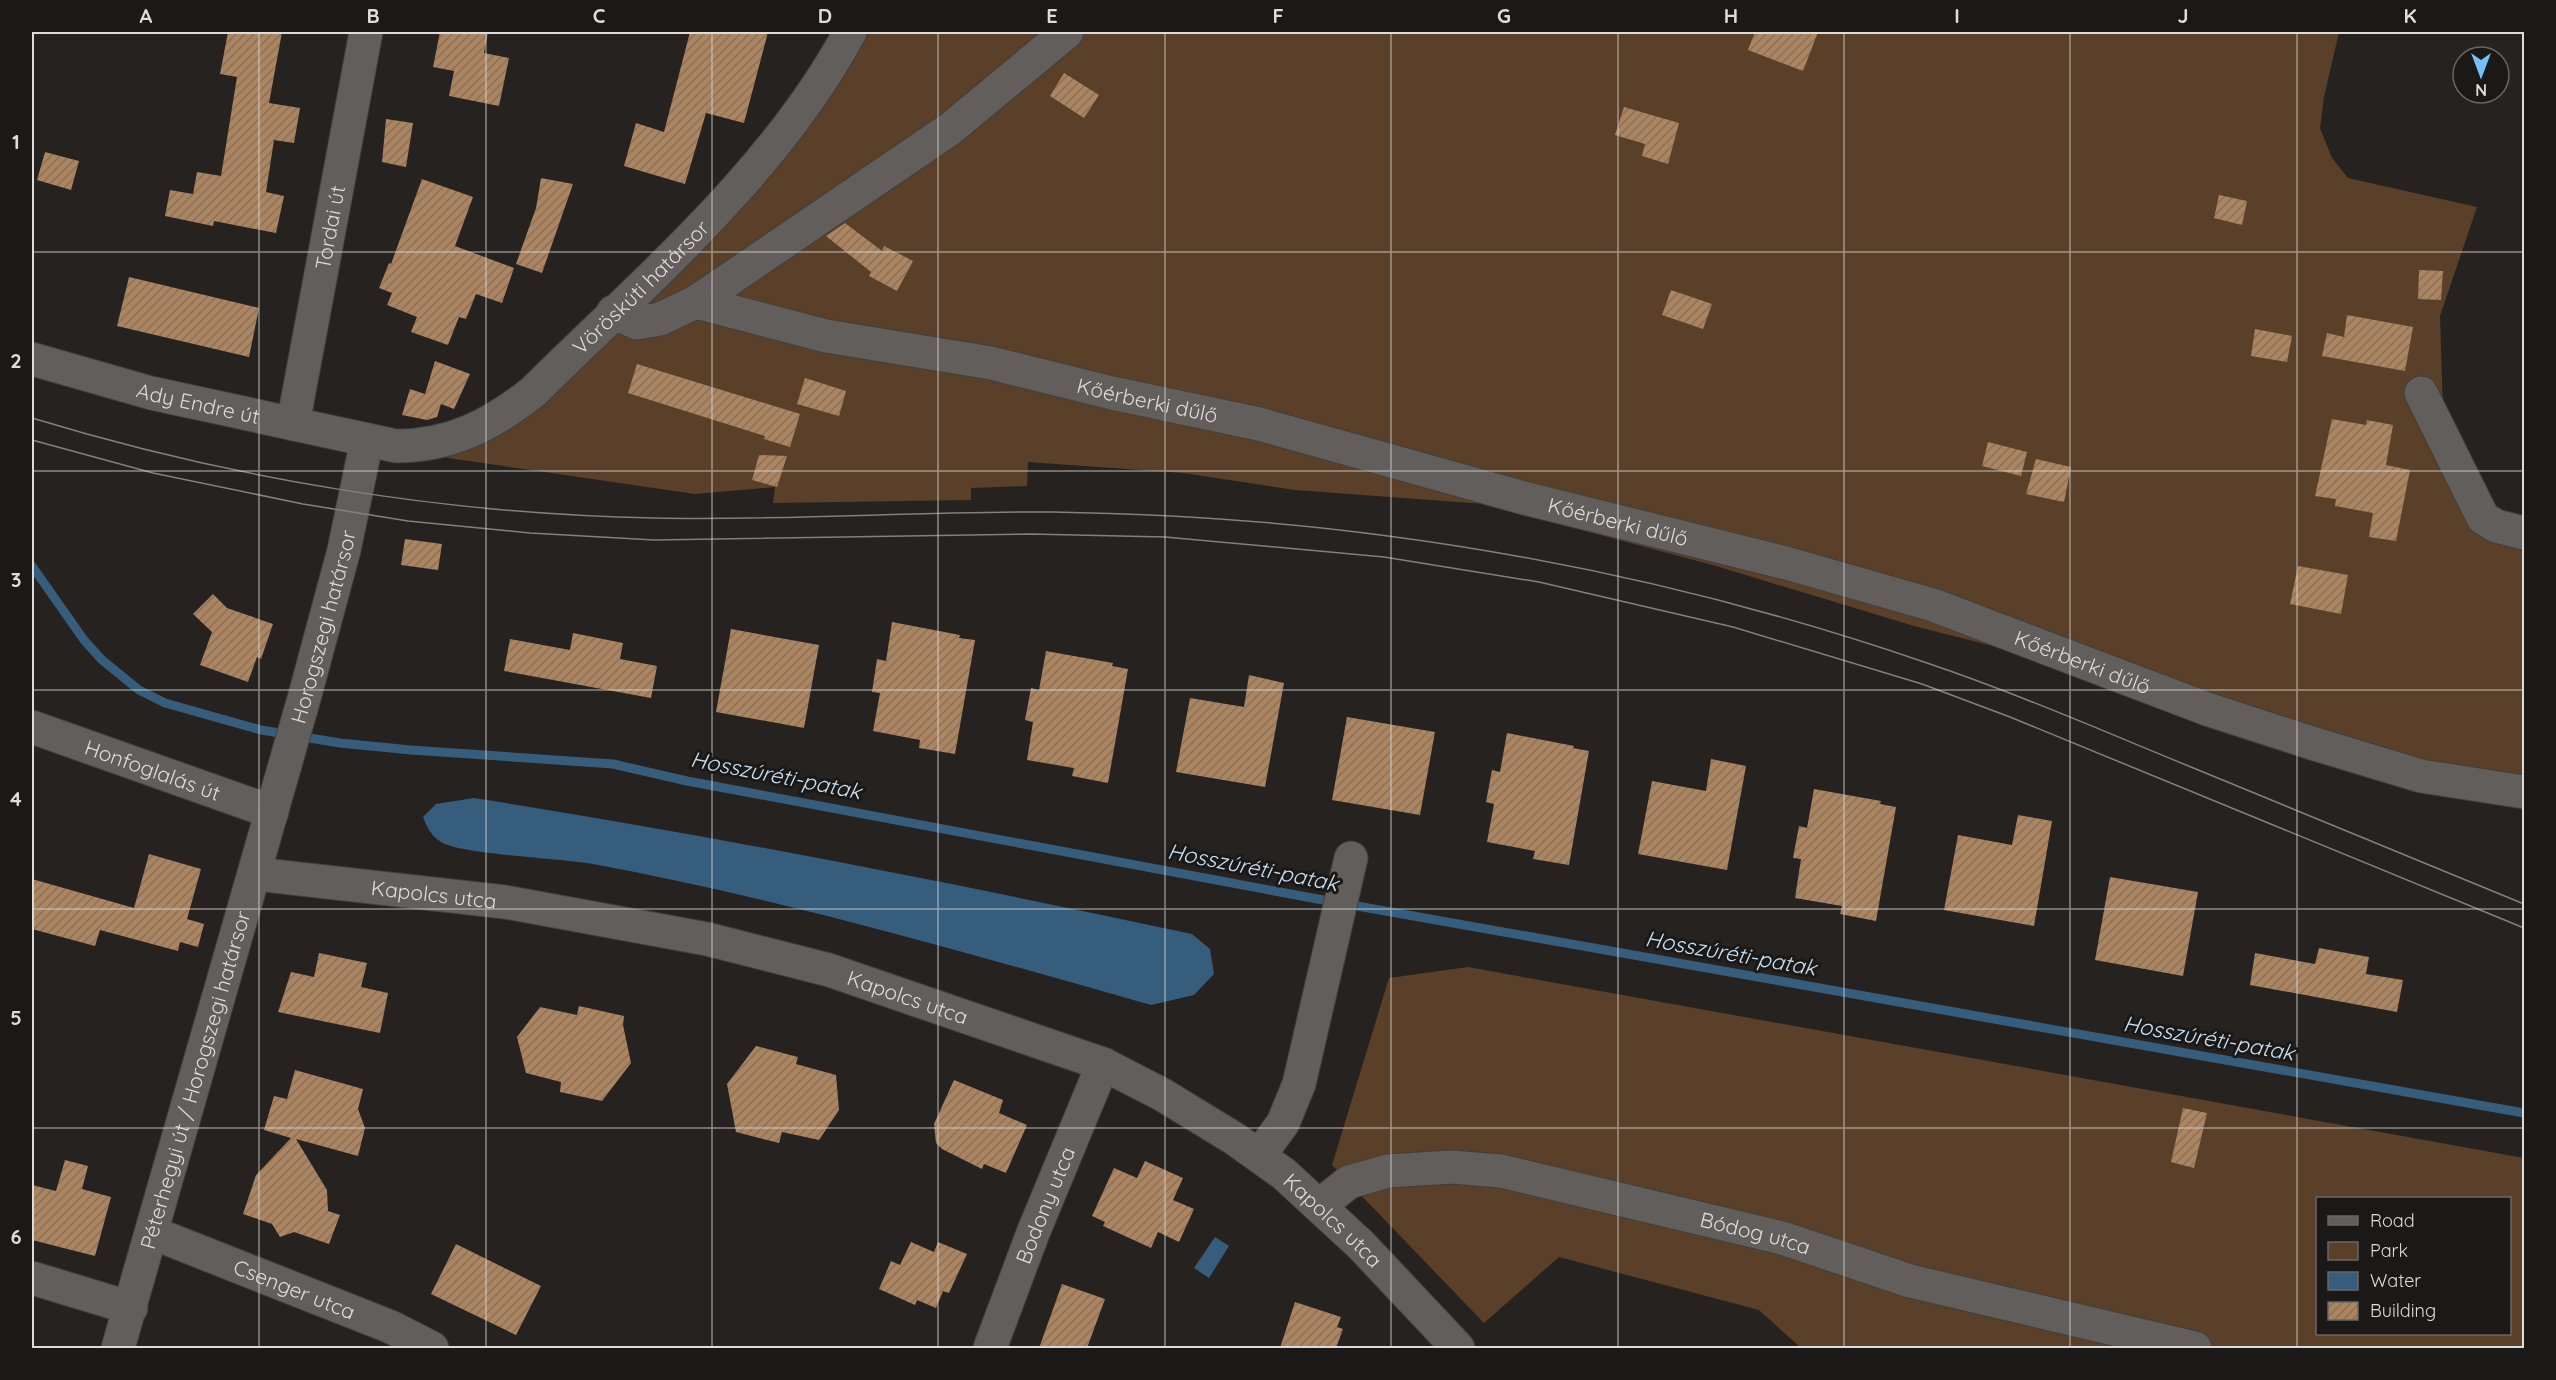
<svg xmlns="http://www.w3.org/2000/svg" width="2556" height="1380" font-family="Quicksand,sans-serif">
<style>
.green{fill:#5a4028;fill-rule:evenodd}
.water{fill:#365d7c}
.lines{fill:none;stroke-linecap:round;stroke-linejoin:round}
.stream{stroke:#365d7c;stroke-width:9}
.building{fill:url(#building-hatch)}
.minor-casing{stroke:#403e3c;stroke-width:35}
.minor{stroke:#615e5b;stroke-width:33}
.tram{stroke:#83817f;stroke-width:1.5}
.grid{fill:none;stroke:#dedcdb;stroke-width:1.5;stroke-opacity:0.55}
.labels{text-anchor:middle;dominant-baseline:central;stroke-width:6;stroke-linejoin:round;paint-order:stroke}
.street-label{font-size:21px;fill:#dedcdb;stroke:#1b1917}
.water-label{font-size:22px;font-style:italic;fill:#c8e1f6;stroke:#1b1917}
.neatline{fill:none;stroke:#dedcdb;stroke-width:2}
.grid-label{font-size:20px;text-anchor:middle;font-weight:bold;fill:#dedcdb}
</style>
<defs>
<pattern id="building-hatch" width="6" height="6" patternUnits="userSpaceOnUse" patternTransform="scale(1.5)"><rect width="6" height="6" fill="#ab8562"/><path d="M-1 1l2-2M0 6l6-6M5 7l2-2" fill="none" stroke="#8c7158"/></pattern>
</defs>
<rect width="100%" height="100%" fill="#252220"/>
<path class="green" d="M 850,32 L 2339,32 L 2324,97 L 2320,128 L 2332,158 L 2348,178 L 2477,207 L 2440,316 L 2443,412 L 2478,498 L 2524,526 L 2524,792 L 2134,682 L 1914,626 L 1716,566 L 1485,504 L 1295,490 L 1183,473 L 1028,462 L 1027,486 L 971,488 L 971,500 L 773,503 L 775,487 L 695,494 L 441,457 L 746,181 Z
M 1468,967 L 2524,1158 L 2524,1348 L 1801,1348 L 1759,1310 L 1559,1257 L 1484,1323 L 1332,1165 L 1389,978 ZM 2318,1198 L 2510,1198 L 2510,1334 L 2318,1334 Z"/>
<path class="water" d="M 474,798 C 715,836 954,883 1192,934 L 1210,949 L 1214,974 L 1194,995 L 1151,1005 C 967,953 782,899 593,864 C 565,859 458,854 441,842 C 431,836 427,827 423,817 L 436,804 Z
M 1215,1237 L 1229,1246 L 1209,1278 L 1194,1268 Z"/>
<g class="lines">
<path class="stream" d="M 32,566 L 84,640 L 102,660 L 139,690 L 165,703 L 261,730 L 340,743 L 411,750 L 613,764 L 687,781 L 1312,898 L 2524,1113"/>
</g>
<path class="building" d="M 228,32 L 282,32 L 269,103 L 300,108 L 294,143 L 274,140 L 266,192 L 284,196 L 276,233 L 214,221 L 213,226 L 165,216 L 170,190 L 193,194 L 197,172 L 221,176 L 237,77 L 220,74 Z
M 440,32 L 488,32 L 484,53 L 509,58 L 499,106 L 449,96 L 454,71 L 433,67 Z
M 690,32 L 768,32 L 744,123 L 706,113 L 685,184 L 624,166 L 636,123 L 664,132 Z
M 1755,32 L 1818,32 L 1803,71 L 1748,50 Z
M 1064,73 L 1099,95 L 1084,118 L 1050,96 Z
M 1624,107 L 1679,123 L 1668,164 L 1642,156 L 1645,144 L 1615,135 Z
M 386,119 L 413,123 L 406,167 L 382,162 Z
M 45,152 L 79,161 L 71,190 L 37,180 Z
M 541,178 L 573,184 L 542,273 L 516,264 L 536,208 Z
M 422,179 L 473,197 L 455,246 L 514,268 L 502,303 L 476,294 L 466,319 L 459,317 L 448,345 L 411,332 L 417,317 L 387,305 L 392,293 L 379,288 L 389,263 L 391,264 Z
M 2219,195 L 2247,201 L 2242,225 L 2214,218 Z
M 845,223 L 882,251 L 884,246 L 913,261 L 897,291 L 869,276 L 871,272 L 826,236 Z
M 2419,270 L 2443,271 L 2441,300 L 2418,299 Z
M 129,277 L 259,308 L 249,357 L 117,326 Z
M 1671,290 L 1712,304 L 1703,329 L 1662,315 Z
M 2347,315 L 2413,327 L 2405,371 L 2322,356 L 2327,333 L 2344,337 Z
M 2255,329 L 2292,336 L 2287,362 L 2251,356 Z
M 435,361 L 470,374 L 454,409 L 441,404 L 437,417 L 427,420 L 402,415 L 410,389 L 425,394 Z
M 637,364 L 800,414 L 790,447 L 764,439 L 765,436 L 628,393 Z
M 805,378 L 846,391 L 839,416 L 797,404 Z
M 2332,419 L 2366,425 L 2367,420 L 2393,425 L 2386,465 L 2410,470 L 2396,541 L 2369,537 L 2373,513 L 2335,506 L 2336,499 L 2315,496 Z
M 1988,442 L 2027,452 L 2021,476 L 1982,466 Z
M 759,455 L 787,456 L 777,487 L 752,480 Z
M 2036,459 L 2071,467 L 2064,502 L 2026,494 Z
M 405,539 L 442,544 L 438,570 L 401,565 Z
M 2298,566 L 2348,575 L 2341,614 L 2290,604 Z
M 213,594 L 227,608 L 273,624 L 261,659 L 257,657 L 248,682 L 200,665 L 212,632 L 193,614 Z
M 892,622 L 960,635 L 959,638 L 975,640 L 955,754 L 919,748 L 920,740 L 873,731 L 880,693 L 872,692 L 877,659 L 886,661 Z
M 731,629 L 819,645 L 804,728 L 716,712 Z
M 573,633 L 623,643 L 620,659 L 657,666 L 651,698 L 504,671 L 510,639 L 570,650 Z
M 1046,651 L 1113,663 L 1112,666 L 1128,669 L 1108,783 L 1072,776 L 1074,768 L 1027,760 L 1033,722 L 1025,720 L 1031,688 L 1039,690 Z
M 1249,675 L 1284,683 L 1265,787 L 1176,772 L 1190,698 L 1244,707 Z
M 1347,717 L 1435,732 L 1420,815 L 1332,800 Z
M 1507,733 L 1574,746 L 1573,748 L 1589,751 L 1569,865 L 1533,859 L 1535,851 L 1487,842 L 1494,804 L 1486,802 L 1492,770 L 1500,772 Z
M 1711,759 L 1746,766 L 1727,870 L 1638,854 L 1652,781 L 1706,791 Z
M 1814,789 L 1881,801 L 1880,804 L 1896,807 L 1876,921 L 1840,914 L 1842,906 L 1795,898 L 1801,859 L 1793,858 L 1799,826 L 1807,828 Z
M 2018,815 L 2052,821 L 2034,926 L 1944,910 L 1958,835 L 2012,845 Z
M 149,854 L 201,869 L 187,919 L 204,924 L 198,947 L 180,942 L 178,951 L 100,930 L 95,946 L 32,929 L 32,879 L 134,908 Z
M 2110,877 L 2198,892 L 2183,976 L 2095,960 Z
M 2319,948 L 2369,957 L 2366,974 L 2403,980 L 2397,1012 L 2250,985 L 2255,953 L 2315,964 Z
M 319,953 L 367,963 L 361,987 L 388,993 L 380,1033 L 278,1012 L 291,972 L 314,977 Z
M 579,1006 L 624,1016 L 623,1025 L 631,1063 L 602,1101 L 560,1092 L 561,1082 L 526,1073 L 517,1037 L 540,1007 L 577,1015 Z
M 756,1046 L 798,1057 L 796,1064 L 836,1075 L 839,1110 L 819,1140 L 782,1132 L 779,1143 L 736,1132 L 727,1084 Z
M 295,1070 L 363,1089 L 358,1109 L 365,1128 L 358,1156 L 296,1139 L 327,1190 L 328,1211 L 340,1215 L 329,1244 L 294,1232 L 280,1237 L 272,1224 L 243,1214 L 256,1175 L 291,1138 L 264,1130 L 274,1096 L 287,1099 Z
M 954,1080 L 1003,1100 L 999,1113 L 1027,1125 L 1006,1173 L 984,1164 L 982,1169 L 942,1149 L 936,1143 L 934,1124 Z
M 2183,1108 L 2207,1113 L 2194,1168 L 2171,1162 Z
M 65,1160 L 88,1166 L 82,1189 L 111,1197 L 95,1256 L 32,1240 L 32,1185 L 56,1191 Z
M 1145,1161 L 1183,1178 L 1173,1200 L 1194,1209 L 1179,1242 L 1158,1232 L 1151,1248 L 1103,1226 L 1105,1222 L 1092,1216 L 1114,1168 L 1137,1178 Z
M 911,1242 L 934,1252 L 938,1242 L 967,1254 L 949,1293 L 943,1291 L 936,1308 L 917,1300 L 915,1305 L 879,1289 L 891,1261 L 900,1265 Z
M 456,1244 L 541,1286 L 516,1335 L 431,1294 Z
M 1062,1284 L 1105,1299 L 1087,1348 L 1039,1348 Z
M 1295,1302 L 1341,1317 L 1337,1327 L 1343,1329 L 1336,1348 L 1280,1348 Z"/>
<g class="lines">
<g class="minor-casing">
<g id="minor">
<path d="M 696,302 L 950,129 L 1067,32"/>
<path id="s1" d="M 613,312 L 637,323 L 660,319 L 696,302 L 826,336 L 991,363 L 1112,393 L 1259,424 L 1524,498 L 1786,563 L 1933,605 L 2207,709 L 2315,744 L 2421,776 L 2524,792"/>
<path id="s2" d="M 32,359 L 151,393 L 396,446 C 451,446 491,425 533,392 C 645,281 775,172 850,32"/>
<path d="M 2421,393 L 2483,518 L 2496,526 L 2524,533"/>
<path id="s3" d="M 293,424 L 366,32"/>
<path id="s4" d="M 32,727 L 272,812"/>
<path id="s5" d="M 255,874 L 505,902 L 707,939 L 829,970 L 1103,1064 L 1163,1095 L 1235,1139 L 1284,1174 L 1361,1245 L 1458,1348"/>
<path d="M 1259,1156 L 1283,1123 L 1299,1084 L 1351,858"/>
<path id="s6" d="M 1319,1206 L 1349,1182 L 1388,1171 L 1451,1167 L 1501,1171 L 1782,1238 L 1910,1281 L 2195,1348"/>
<path id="s7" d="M 153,1233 L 391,1327 L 432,1348"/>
<path d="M 32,1278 L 131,1308"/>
<path id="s8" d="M 118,1348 L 305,695 L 344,550 L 367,440"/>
<path id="s9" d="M 990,1348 L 1033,1233 L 1103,1064"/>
</g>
</g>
<use href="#minor" class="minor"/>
<path class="tram" d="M 32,418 C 232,479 444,514 654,518 C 787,521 920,511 1053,512 C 1164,514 1278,521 1388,536 C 1570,560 1753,603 1927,663 C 2016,693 2103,731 2191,767 C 2302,813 2413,859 2524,904
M 32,440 L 153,473 L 303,504 L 408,521 L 530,533 L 654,540 L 1030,534 L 1165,537 L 1384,557 L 1539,582 L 1733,627 L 1922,684 L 2010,717 L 2524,928"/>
</g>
<path class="grid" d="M 259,32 L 259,1348M 486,32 L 486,1348M 712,32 L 712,1348M 938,32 L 938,1348M 1165,32 L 1165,1348M 1391,32 L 1391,1348M 1618,32 L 1618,1348M 1844,32 L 1844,1348M 2070,32 L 2070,1348M 2297,32 L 2297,1348M 32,252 L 2524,252M 32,471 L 2524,471M 32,690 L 2524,690M 32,909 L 2524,909M 32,1128 L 2524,1128"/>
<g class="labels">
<g class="street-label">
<text stroke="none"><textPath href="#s3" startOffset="200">Tordai út</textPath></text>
<text stroke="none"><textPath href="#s2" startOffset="675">Vöröskúti határsor</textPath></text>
<text stroke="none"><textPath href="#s1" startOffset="552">Kőérberki dűlő</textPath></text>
<text stroke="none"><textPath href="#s2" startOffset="172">Ady Endre út</textPath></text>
<text stroke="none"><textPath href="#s1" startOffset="1038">Kőérberki dűlő</textPath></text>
<text stroke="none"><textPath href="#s8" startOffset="750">Horogszegi határsor</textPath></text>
<text stroke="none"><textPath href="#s1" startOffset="1524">Kőérberki dűlő</textPath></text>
<text stroke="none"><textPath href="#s4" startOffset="128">Honfoglalás út</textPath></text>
<text stroke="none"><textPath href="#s5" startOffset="180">Kapolcs utca</textPath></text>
<text stroke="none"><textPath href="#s5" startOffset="666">Kapolcs utca</textPath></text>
<text stroke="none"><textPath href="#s8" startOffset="279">Péterhegyi út / Horogszegi határsor</textPath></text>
<text stroke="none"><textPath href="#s9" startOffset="153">Bodony utca</textPath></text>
<text stroke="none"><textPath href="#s5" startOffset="1152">Kapolcs utca</textPath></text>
<text stroke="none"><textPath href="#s6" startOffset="454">Bódog utca</textPath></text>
<text stroke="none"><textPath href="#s7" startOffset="152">Csenger utca</textPath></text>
</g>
<g class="water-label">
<text transform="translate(776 775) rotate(11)">Hosszúréti-patak</text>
<text transform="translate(1253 867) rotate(11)">Hosszúréti-patak</text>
<text transform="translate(1731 953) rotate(10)">Hosszúréti-patak</text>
<text transform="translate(2209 1038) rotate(10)">Hosszúréti-patak</text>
</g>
</g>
<rect width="2556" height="1380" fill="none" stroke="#1b1917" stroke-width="66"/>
<rect x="2316" y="1197" width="195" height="138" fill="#1b1917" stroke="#696765" stroke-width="1.5"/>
<rect x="2328" y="1216" width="30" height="9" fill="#615e5b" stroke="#696765" stroke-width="1.5"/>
<text x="2370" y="1227" font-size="18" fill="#dedcdb">Road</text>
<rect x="2328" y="1242" width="30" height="18" fill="#5a4028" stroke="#696765" stroke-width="1.5"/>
<text x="2370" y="1257" font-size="18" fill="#dedcdb">Park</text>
<rect x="2328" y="1272" width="30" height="18" fill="#365d7c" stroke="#696765" stroke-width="1.5"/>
<text x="2370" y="1287" font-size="18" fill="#dedcdb">Water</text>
<rect x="2328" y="1302" width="30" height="18" fill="url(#building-hatch)" stroke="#696765" stroke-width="1.5"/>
<text x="2370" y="1317" font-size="18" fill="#dedcdb">Building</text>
<g transform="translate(2481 75) rotate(180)"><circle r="28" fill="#1b1917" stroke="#696765" stroke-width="1.5"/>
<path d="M0-4.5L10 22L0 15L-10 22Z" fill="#77bff7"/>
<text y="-9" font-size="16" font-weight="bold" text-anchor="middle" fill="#dedcdb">N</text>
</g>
<rect x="33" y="33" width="2490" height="1314" class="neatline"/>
<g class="grid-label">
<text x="146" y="23">A</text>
<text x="373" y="23">B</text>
<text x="599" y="23">C</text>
<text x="825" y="23">D</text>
<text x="1052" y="23">E</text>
<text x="1278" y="23">F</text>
<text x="1504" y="23">G</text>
<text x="1731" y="23">H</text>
<text x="1957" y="23">I</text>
<text x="2183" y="23">J</text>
<text x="2410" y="23">K</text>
<text x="16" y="149">1</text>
<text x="16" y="368">2</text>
<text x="16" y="587">3</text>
<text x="16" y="806">4</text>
<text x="16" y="1025">5</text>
<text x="16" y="1244">6</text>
</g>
</svg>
